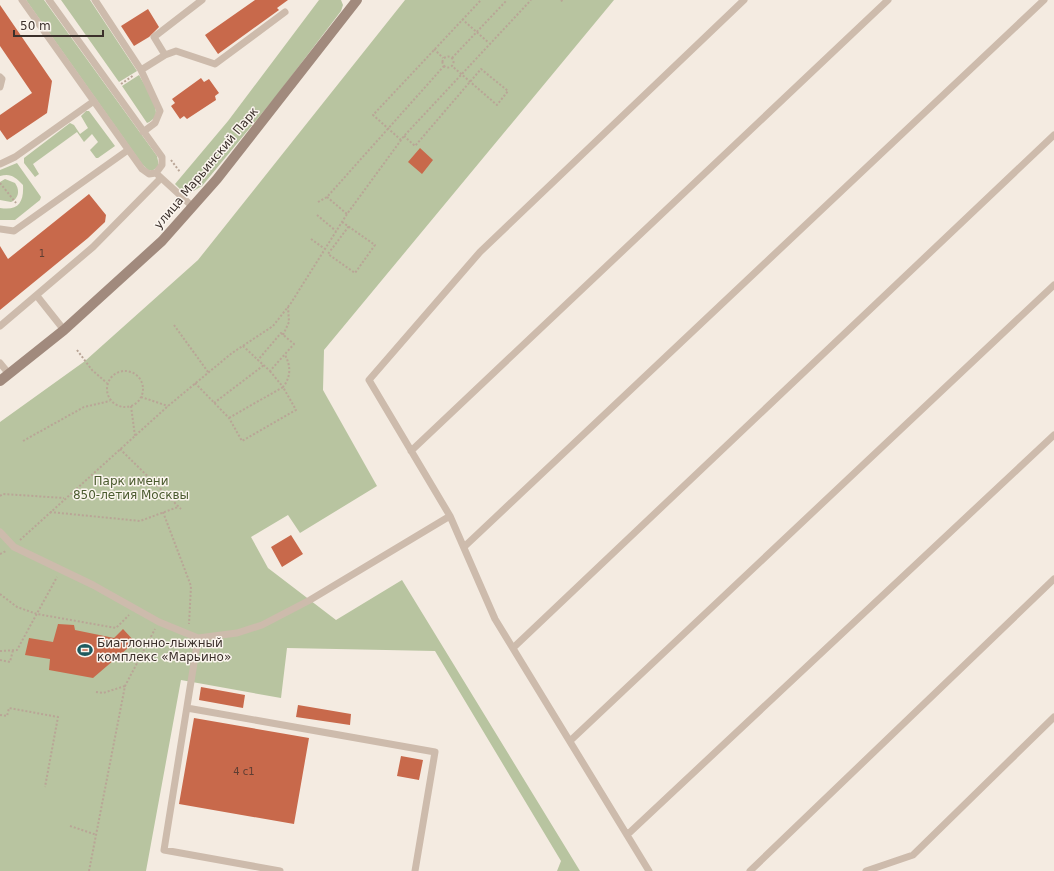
<svg xmlns="http://www.w3.org/2000/svg" width="1054" height="871" font-family="'DejaVu Sans',sans-serif">
<style>
.green{fill:#b8c4a0}
.building{fill:#c8694b}
.lines{fill:none;stroke-linecap:round;stroke-linejoin:round}
.path{stroke:#b9a596;stroke-width:2;stroke-dasharray:2 2;stroke-linecap:butt}
.lane{stroke:#cdbbac;stroke-width:7}
.secondary{stroke:#a18a7d;stroke-width:10}
.labels{text-anchor:middle;dominant-baseline:central;stroke-width:3;stroke-linejoin:round;paint-order:stroke}
.number-label{font-size:10px;fill:#5e3e33}
.street-label{font-size:12px;fill:#3b302b;stroke:#fbf5ee}
.park-label{font-size:12px;fill:#4a5a2e;stroke:#fbf5ee}
.poi-label{font-size:12px;fill:#3b302b;stroke:#fbf5ee;text-anchor:start}
</style>
<rect width="100%" height="100%" fill="#f4ebe1"/>
<path class="green" d="M 26,0 L 44,0 L 157,156 L 159,166 L 152,171 L 148,170 L 142,164 Z
M 61,0 L 90,0 L 137,71 L 119,82 Z
M 319,0 L 341,0 L 343,5 L 341,11 L 277,95 L 202,186 L 190,193 L 182,191 L 175,184 L 228,121 Z
M 405,0 L 614,0 L 324,350 L 323,390 L 377,486 L 300,533 L 288,515 L 251,537 L 268,568 L 336,620 L 402,580 L 580,871 L 557,871 L 561,861 L 435,651 L 287,648 L 281,698 L 181,680 L 146,871 L 0,871 L 0,422 L 85,361 L 198,260 Z
M 139,75 C 144,84 160,107 155,117 C 153,119 150,122 147,123 L 122,86 Z
M 86,111 L 89,111 L 115,146 L 98,158 L 96,158 L 90,150 L 98,142 L 92,134 L 84,142 L 77,132 L 33,164 L 39,174 L 35,177 L 24,163 L 24,158 L 70,123 L 74,125 L 80,134 L 88,128 L 81,116 Z
M 17,163 L 41,197 L 40,200 L 15,220 L 0,220 L 0,208 C 18,211 24,203 23,185 C 15,177 11,173 0,176 L 0,170 Z
M 5,179 L 15,183 C 20,190 19,198 11,202 L 0,200 L 0,182 Z"/>
<path class="building" d="M 255,0 L 288,0 L 277,8 L 279,10 L 218,54 L 205,35 Z
M 0,5 L 52,81 L 47,113 L 7,140 L 0,130 L 0,115 L 32,93 L 0,46 Z
M 148,9 L 159,27 L 149,37 L 134,46 L 121,26 Z
M 201,78 L 204,82 L 209,79 L 219,93 L 215,96 L 216,100 L 187,119 L 184,116 L 180,119 L 171,106 L 175,103 L 172,99 Z
M 420,148 L 433,160 L 422,174 L 408,162 Z
M 89,194 L 106,215 L 105,222 L 88,238 L 0,310 L 0,246 L 8,259 Z
M 291,535 L 303,554 L 282,567 L 271,547 Z
M 58,624 L 74,625 L 75,630 L 114,638 L 123,629 L 135,642 L 93,678 L 49,670 L 50,659 L 25,655 L 29,638 L 53,642 Z
M 201,687 L 245,695 L 243,708 L 199,700 Z
M 298,705 L 351,714 L 350,725 L 296,717 Z
M 194,718 L 309,738 L 294,824 L 179,804 Z
M 401,756 L 423,760 L 419,780 L 397,776 Z"/>
<g class="lines">
<path class="path" d="M 561,0 L 563,2
M 462,19 L 489,43
M 434,49 L 443,58
M442.5 62a5.5 5.5 0 1 1 11 0a5.5 5.5 0 1 1-11 0Z
M 452,58 L 507,0
M 121,84 L 134,75
M 404,136 L 415,146 L 481,69 L 508,91 L 497,105 L 452,66
M 401,140 L 373,115 L 481,0
M 171,160 L 180,172
M 0,183 L 16,203
M 327,197 L 347,214
M 318,202 L 327,197 L 444,66
M 317,215 L 336,231
M 342,222 L 375,245 L 355,273 L 328,254 L 349,226
M 311,239 L 325,249
M 174,325 L 208,372
M 281,333 L 294,344 L 270,371 L 258,360 Z
M 283,335 L 289,322 L 288,307
M 243,346 L 258,360
M 77,350 L 92,370 L 107,383
M107 389a18 18 0 1 1 36 0a18 18 0 1 1-36 0Z
M 270,371 L 283,387 C 291,377 291,366 285,355
M 195,383 L 229,418 L 242,441 L 296,410 L 283,387 L 229,418
M 141,397 L 168,406
M 214,403 L 264,365
M 131,406 L 135,436
M 23,441 L 84,407 L 110,401
M 120,449 L 181,509
M 0,496 L 3,494 L 64,498
M 50,512 L 140,521 L 178,507
M 163,512 L 191,586 L 189,624
M 20,540 L 168,406 L 232,353 L 273,326 L 291,303 L 347,214 L 404,136 L 531,0
M 0,554 L 6,551
M 0,594 L 17,607 L 37,614 L 116,628 L 129,615
M 0,651 L 17,650 L 57,577
M 0,660 L 10,662 L 13,650
M 96,692 L 103,693 L 125,686
M 0,715 L 7,716 L 9,708 L 58,717 L 45,787
M 70,826 L 97,835
M 89,871 L 125,686 L 155,629"/>
<path class="lane" d="M 22,0 L 142,169 L 149,174 L 156,173 L 162,165 L 162,157 L 49,0
M 95,0 L 141,70 L 160,111 L 155,123 L 143,132
M 165,55 L 154,37 L 202,0
M 141,70 L 165,55 L 176,51 L 215,64 L 285,12
M 0,77 L 2,79 L 0,87
M 0,164 L 15,157 L 94,101
M 158,175 L 193,207
M 0,229 L 14,231 L 128,150
M 37,296 L 64,330
M 0,326 L 93,247 L 161,178
M 0,363 L 9,374
M 411,451 L 888,0
M 0,532 L 14,547 L 93,585 L 159,622 L 198,638 L 237,633 L 262,625 L 310,600 L 450,516
M 464,547 L 1044,0
M 198,638 L 164,850 L 280,871
M 513,648 L 1054,135
M 187,708 L 435,752 L 415,871
M 570,741 L 1054,285
M 627,835 L 1054,435
M 649,871 L 495,619 L 450,516 L 369,380 L 480,252 L 744,0
M 750,871 L 1054,579
M 866,871 L 913,855 L 1054,717"/>
<path class="secondary" d="M 0,381 L 64,330 L 162,241 L 217,179 L 357,0"/>
</g>
<defs>
<g id="stadium-bare" transform="scale(1.2)"><path d="M0-5a6.5 5 0 1 0 0 10a6.5 5 0 1 0 0-10ZM-3.5-1.8h7v3.6h-7Z" fill="#1f5a5e" stroke="#fbf5ee" stroke-width="2.5" paint-order="stroke"/></g>
</defs>
<g fill-rule="evenodd">
<use href="#stadium-bare" x="85" y="650"/>
</g>
<g class="labels">
<g class="number-label">
<text x="42" y="253">1</text>
<text x="244" y="771">4 с1</text>
</g>
<g class="street-label">
<text transform="translate(206 168) rotate(-50)">улица Марьинский Парк</text>
</g>
<g class="park-label">
<text x="131" y="481">Парк имени<tspan x="131" dy="14">850-летия Москвы</tspan></text>
</g>
<g class="poi-label">
<text x="97" y="643">Биатлонно-лыжный<tspan x="97" dy="14">комплекс «Марьино»</tspan></text>
</g>
</g>
<path d="M14 30v6h89v-6" fill="none" stroke="#3b302b" stroke-width="2"/>
<text x="20" y="30" font-size="12" fill="#3b302b" stroke="#fbf5ee" stroke-width="3" paint-order="stroke">50 m</text>
</svg>
